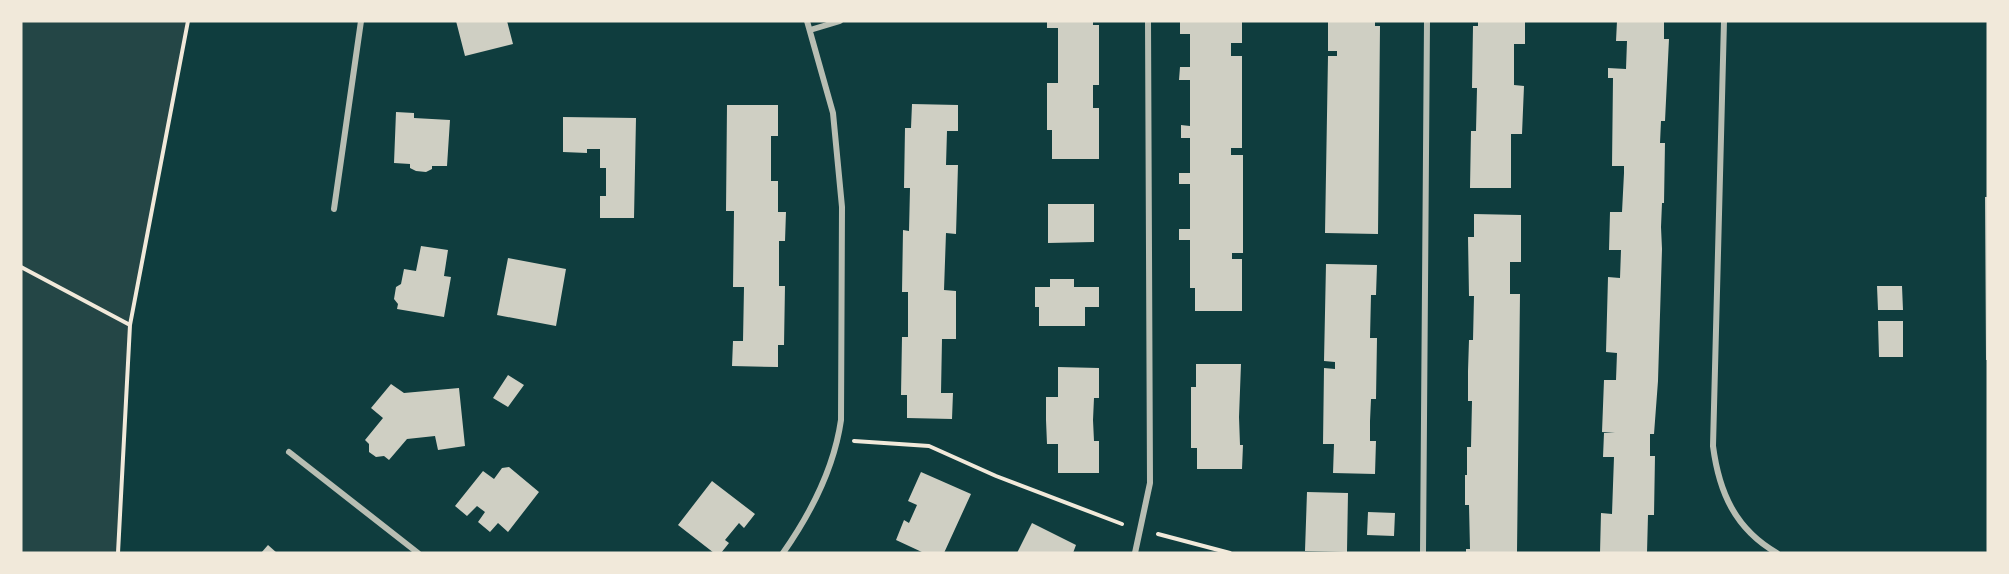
<svg xmlns="http://www.w3.org/2000/svg" width="2009" height="574" font-family="Arial,sans-serif">
<style>
.green{fill:#244646}
.building{fill:#cfcfc3}
.lines{fill:none;stroke-linecap:round;stroke-linejoin:round}
.path{stroke:#f1e9da;stroke-width:4}
.minor{stroke:#b8beb3;stroke-width:6}
</style>
<rect width="100%" height="100%" fill="#0f3d3e"/>
<path class="green" d="M 21,21 L 188,21 L 130,325 L 119,553 L 21,553 Z"/>
<path class="building" d="M 456,21 L 507,21 L 513,44 L 465,56 Z
M 1047,21 L 1093,21 L 1093,25 L 1099,25 L 1099,85 L 1093,85 L 1093,108 L 1099,108 L 1099,159 L 1052,159 L 1052,130 L 1047,130 L 1047,83 L 1058,83 L 1058,28 L 1047,28 Z
M 1242,21 L 1242,43 L 1231,43 L 1231,56 L 1242,56 L 1242,148 L 1231,148 L 1231,155 L 1243,155 L 1243,253 L 1232,253 L 1232,259 L 1242,259 L 1242,311 L 1195,311 L 1195,288 L 1190,288 L 1190,240 L 1179,240 L 1179,229 L 1190,229 L 1190,184 L 1179,184 L 1179,173 L 1190,173 L 1190,138 L 1181,138 L 1181,125 L 1190,126 L 1190,80 L 1179,80 L 1180,67 L 1190,67 L 1190,34 L 1180,34 L 1180,22 Z
M 1328,21 L 1375,21 L 1375,26 L 1380,26 L 1378,234 L 1325,233 L 1328,56 L 1337,56 L 1337,51 L 1328,51 Z
M 1478,21 L 1525,21 L 1525,44 L 1514,44 L 1514,85 L 1524,86 L 1522,134 L 1511,134 L 1511,188 L 1470,188 L 1471,131 L 1476,131 L 1477,88 L 1472,88 L 1473,26 L 1478,26 Z
M 1617,21 L 1664,21 L 1664,39 L 1669,39 L 1665,121 L 1661,121 L 1660,143 L 1665,143 L 1664,203 L 1662,203 L 1661,227 L 1662,249 L 1658,381 L 1654,434 L 1650,434 L 1650,456 L 1655,456 L 1654,515 L 1648,515 L 1647,553 L 1600,553 L 1601,513 L 1612,514 L 1613,485 L 1614,457 L 1603,457 L 1604,433 L 1615,433 L 1602,432 L 1604,380 L 1616,380 L 1617,353 L 1606,352 L 1608,277 L 1620,278 L 1621,250 L 1609,250 L 1610,212 L 1622,212 L 1624,173 L 1624,166 L 1612,166 L 1613,78 L 1608,78 L 1608,68 L 1626,69 L 1627,41 L 1616,41 Z
M 912,104 L 958,105 L 958,131 L 947,131 L 946,165 L 958,165 L 956,234 L 946,233 L 944,290 L 956,291 L 956,339 L 942,339 L 941,393 L 953,393 L 952,419 L 907,418 L 907,395 L 901,395 L 902,337 L 908,337 L 908,292 L 902,292 L 903,230 L 909,231 L 910,188 L 904,188 L 905,128 L 911,128 Z
M 727,105 L 778,105 L 778,136 L 771,136 L 771,181 L 778,181 L 778,212 L 786,212 L 785,241 L 779,241 L 779,286 L 785,286 L 784,345 L 778,345 L 778,367 L 732,366 L 733,341 L 743,341 L 744,287 L 733,287 L 734,211 L 726,211 Z
M 396,112 L 414,113 L 414,118 L 450,120 L 447,166 L 432,166 L 432,169 L 426,172 L 416,171 L 410,168 L 410,164 L 394,163 Z
M 563,117 L 636,118 L 634,218 L 600,218 L 600,196 L 606,196 L 606,168 L 600,168 L 600,149 L 587,149 L 587,153 L 563,152 Z
M 1985,197 L 1988,197 L 1988,360 L 1986,360 Z
M 1048,204 L 1094,204 L 1094,242 L 1048,243 Z
M 1474,214 L 1521,215 L 1521,262 L 1510,262 L 1510,294 L 1520,294 L 1517,553 L 1466,553 L 1466,549 L 1470,549 L 1469,505 L 1465,505 L 1465,475 L 1467,475 L 1467,447 L 1471,447 L 1472,401 L 1468,401 L 1468,371 L 1469,340 L 1473,340 L 1474,296 L 1469,296 L 1468,237 L 1474,237 Z
M 421,246 L 448,250 L 444,276 L 451,277 L 444,317 L 397,309 L 398,304 L 394,299 L 396,287 L 401,284 L 404,269 L 416,271 Z
M 508,258 L 566,269 L 556,326 L 497,315 Z
M 1326,264 L 1377,265 L 1376,295 L 1371,295 L 1370,338 L 1377,338 L 1376,399 L 1371,399 L 1370,421 L 1370,441 L 1376,441 L 1375,474 L 1333,473 L 1334,444 L 1323,444 L 1324,368 L 1335,369 L 1335,362 L 1324,361 Z
M 1050,279 L 1074,279 L 1074,287 L 1099,287 L 1099,307 L 1085,307 L 1085,326 L 1039,326 L 1039,307 L 1035,307 L 1035,287 L 1050,287 Z
M 1877,286 L 1902,286 L 1903,310 L 1878,310 Z
M 1878,321 L 1903,321 L 1903,357 L 1879,357 Z
M 1196,364 L 1241,364 L 1239,417 L 1240,445 L 1243,445 L 1242,469 L 1197,469 L 1197,448 L 1191,448 L 1191,387 L 1196,387 Z
M 1058,367 L 1099,368 L 1099,398 L 1094,398 L 1093,420 L 1094,441 L 1099,441 L 1099,473 L 1058,473 L 1058,444 L 1047,444 L 1046,420 L 1046,397 L 1058,397 Z
M 508,375 L 524,385 L 508,407 L 493,398 Z
M 391,384 L 404,393 L 459,388 L 465,446 L 438,450 L 435,436 L 407,439 L 389,460 L 384,456 L 376,457 L 369,452 L 369,444 L 365,440 L 383,418 L 371,408 Z
M 509,467 L 539,492 L 508,532 L 498,523 L 490,532 L 478,522 L 485,512 L 477,506 L 467,516 L 455,506 L 483,471 L 494,479 L 502,468 Z
M 921,472 L 971,494 L 944,553 L 924,553 L 896,540 L 904,520 L 909,523 L 917,505 L 908,501 Z
M 712,481 L 755,514 L 744,528 L 739,523 L 725,540 L 729,543 L 721,553 L 714,553 L 678,525 Z
M 1307,492 L 1348,493 L 1347,552 L 1305,551 Z
M 1368,512 L 1395,513 L 1394,536 L 1367,535 Z
M 1032,523 L 1076,545 L 1073,553 L 1017,553 Z
M 268,545 L 277,553 L 261,553 Z"/>
<g class="lines">
<path class="path" d="M 21,267 L 130,325
M 854,441 L 929,446 L 996,476 L 1122,524
M 1158,534 L 1230,553
M 118,553 L 130,325 L 188,21"/>
<path class="minor" d="M 1724,21 L 1713,446 C 1719,492 1735,529 1777,553
M 810,30 L 840,21
M 334,209 L 361,21
M 289,452 L 418,553
M 783,553 C 811,513 834,469 841,420 L 842,207 L 833,113 L 807,21
M 1135,553 L 1150,483 L 1148,21
M 1423,553 L 1427,21"/>
</g>
<rect width="2009" height="574" fill="none" stroke="#f1e9da" stroke-width="45"/>
</svg>
